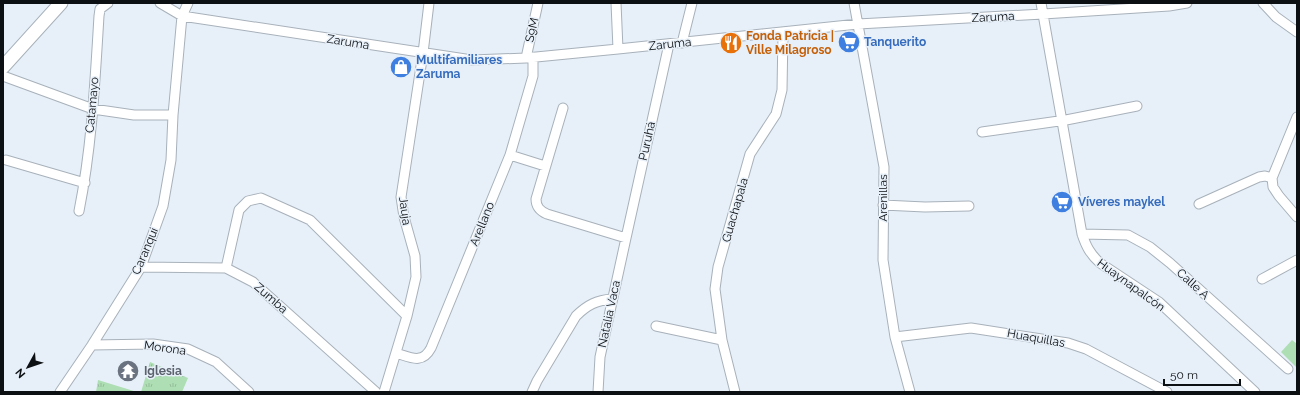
<svg xmlns="http://www.w3.org/2000/svg" width="1300" height="395" font-family="Raleway,sans-serif">
<style>
.green{fill:#aedeb3}
.park{fill:url(#park-tufts)}
.lines{fill:none;stroke-linecap:round;stroke-linejoin:round}
.street-casing{stroke:#a8b1ba;stroke-width:11}
.secondary-casing{stroke:#a8b1ba;stroke-width:15}
.street{stroke:#fff;stroke-width:9}
.secondary{stroke:#fff;stroke-width:13}
.labels{text-anchor:middle;dominant-baseline:central;stroke-width:3;stroke-linejoin:round;paint-order:stroke}
.street-label{font-size:12px;fill:#0d1013;stroke:#e7f0f9}
.food-label{font-size:12px;font-weight:bold;fill:#c56008;stroke:#e7f0f9;text-anchor:start}
.shop-label{font-size:12px;font-weight:bold;fill:#366cbe;stroke:#e7f0f9;text-anchor:start}
.worship-label{font-size:12px;font-weight:bold;fill:#5b616d;stroke:#e7f0f9;text-anchor:start}
</style>
<defs>
<pattern id="park-tufts" width="24" height="20" patternUnits="userSpaceOnUse"><rect width="24" height="20" fill="#aedeb3"/><path d="M3 7l-1-3M5 7V3M7 7l1-3M15 17l-1-3M17 17v-4M19 17l1-3" fill="none" stroke="#94bd99"/></pattern>
</defs>
<rect width="100%" height="100%" fill="#e7f0f9"/>
<path class="green" d="M 1292,340 L 1297,344 L 1297,368 L 1281,352 Z"/>
<path class="park" d="M 150,362 L 188,378 L 182,392 L 141,392 Z
M 98,380 L 137,392 L 96,392 Z"/>
<g class="lines">
<g class="street-casing">
<path id="street" d="M 160,3 L 182,16 L 472,60 L 526,58 L 618,49 L 858,24 L 1043,14 L 1169,6 L 1187,3
M 616,3 L 618,49
M 854,3 L 884,167 L 883,260 L 895,337 L 910,392
M 1041,3 L 1082,234 C 1086,246 1090,254 1100,263 L 1159,302 L 1255,392
M 1263,3 L 1276,17 L 1297,32
M 682,43 L 692,3
M 526,58 L 538,3
M 3,76 L 93,109 L 134,115 L 173,115
M 563,108 L 536,199 C 536,207 540,211 547,214 L 626,238
M 1297,117 L 1272,178 L 1273,187 L 1279,196 L 1297,217
M 982,132 L 1066,120 L 1137,106
M 510,155 L 545,166
M 6,160 L 85,183
M 1199,204 L 1259,177 L 1265,176 L 1272,178
M 883,205 L 925,207 L 969,206
M 79,211 C 92,146 95,81 99,16 L 100,9 L 108,3
M 1082,234 L 1128,235 L 1150,247 L 1170,263 L 1288,369
M 141,267 L 226,268 L 253,282 L 376,392
M 226,268 L 239,210 L 248,201 L 261,198 L 310,220 L 407,316
M 1262,279 L 1297,260
M 656,326 L 722,340
M 895,337 L 971,328 L 1068,343 L 1086,349 L 1167,392
M 92,345 L 153,344 L 188,349 L 216,362 L 249,392
M 396,353 C 410,357 422,365 431,348 L 510,155 L 533,76 L 533,57
M 60,392 L 92,345 L 141,267 L 163,206 L 171,160 L 173,115 L 182,16 L 188,3
M 384,392 L 407,316 L 416,277 L 415,256 L 404,217 L 401,197 L 423,53 L 429,3
M 532,392 L 537,381 L 576,316 C 587,305 597,300 612,299
M 598,392 L 600,357 L 626,238 L 669,44
M 735,392 L 722,340 L 715,289 L 718,267 L 750,154 L 776,114 L 782,90 L 783,33"/>
</g>
<g class="secondary-casing">
<path id="secondary" d="M 3,67 L 61,3"/>
</g>
<use href="#street" class="street"/>
<use href="#secondary" class="secondary"/>
</g>
<defs>
<g id="supermarket-disc" transform="scale(1.15)"><circle r="9.5" fill="#3f7fe0" stroke="#e7f0f9"/><path d="M-6-5.5h2.5l.6 2H6L4.5 2H-2.5L-4.4-4H-6ZM-1.5 3.2a1.3 1.3 0 1 0 .1 0ZM3 3.2a1.3 1.3 0 1 0 .1 0Z" fill="#fff"/></g>
<g id="restaurant-disc" transform="scale(1.15)"><circle r="9.5" fill="#e8710a" stroke="#e7f0f9"/><path d="M-5-6h1v4h1v-4h1v4h1v-4h1v5L-1.5 .5V6h-2V.5L-5-1ZM5-6V6H3V1.5H1.5Q1.5-4 5-6Z" fill="#fff"/></g>
<g id="shop-disc" transform="scale(1.15)"><circle r="9.5" fill="#3f7fe0" stroke="#e7f0f9"/><path d="M-5-2.5h2.3a2.7 3.5 0 0 1 5.4 0H5L5.5 6h-11ZM-1.5-2.5h3a1.5 2.3 0 0 0-3 0Z" fill="#fff"/></g>
<g id="temple-disc" transform="scale(1.15)"><circle r="9.5" fill="#6b7280" stroke="#e7f0f9"/><path d="M0-6L5-2H3V0L6.5 2.5H4V6H1.5V3h-3V6H-4V2.5H-6.5L-3 0V-2H-5Z" fill="#fff"/></g>
</defs>
<g fill-rule="evenodd">
<use href="#supermarket-disc" x="849" y="42"/>
<use href="#restaurant-disc" x="731" y="43"/>
<use href="#shop-disc" x="401" y="67"/>
<use href="#supermarket-disc" x="1062" y="202"/>
<use href="#temple-disc" x="128" y="371"/>
</g>
<g class="labels">
<g class="street-label">
<text transform="translate(993 17) rotate(-3)">Zaruma</text>
<text transform="translate(532 30) rotate(-77)">S9M</text>
<text transform="translate(348 42) rotate(9)">Zaruma</text>
<text transform="translate(670 44) rotate(-6)">Zaruma</text>
<text transform="translate(92 105) rotate(-85)">Catamayo</text>
<text transform="translate(647 141) rotate(-77)">Puruhá</text>
<text transform="translate(883 198) rotate(-90)">Arenillas</text>
<text transform="translate(735 210) rotate(-74)">Guachapala</text>
<text transform="translate(405 211) rotate(82)">Jauja</text>
<text transform="translate(482 224) rotate(-68)">Arellano</text>
<text transform="translate(145 251) rotate(-67)">Caranqui</text>
<text transform="translate(1193 284) rotate(42)">Calle A</text>
<text transform="translate(1131 285) rotate(36)">Huaynapalcón</text>
<text transform="translate(271 298) rotate(41)">Zumba</text>
<text transform="translate(609 314) rotate(-78)">Natalia Vaca</text>
<text transform="translate(1036 338) rotate(10)">Huaquillas</text>
<text transform="translate(165 348) rotate(8)">Morona</text>
</g>
<g class="food-label">
<text x="746" y="36">Fonda Patricia |<tspan x="746" dy="14">Ville Milagroso</tspan></text>
</g>
<g class="shop-label">
<text x="864" y="42">Tanquerito</text>
<text x="416" y="60">Multifamiliares<tspan x="416" dy="14">Zaruma</tspan></text>
<text x="1078" y="202">Víveres maykel</text>
</g>
<g class="worship-label">
<text x="144" y="371">Iglesia</text>
</g>
</g>
<rect width="1300" height="395" fill="none" stroke="#0d1013" stroke-width="8"/>
<g transform="translate(28 367) rotate(230)" stroke="#e7f0f9" stroke-width="3" paint-order="stroke">
<path d="M0-3L7 15L0 10L-7 15Z" fill="#0d1013"/>
<text y="-6" font-size="11" font-weight="bold" text-anchor="middle" fill="#0d1013">N</text>
</g>
<path d="M1164 379v6h76v-6" fill="none" stroke="#0d1013" stroke-width="2"/>
<text x="1170" y="379" font-size="12" fill="#0d1013" stroke="#e7f0f9" stroke-width="3" paint-order="stroke">50 m</text>
</svg>
